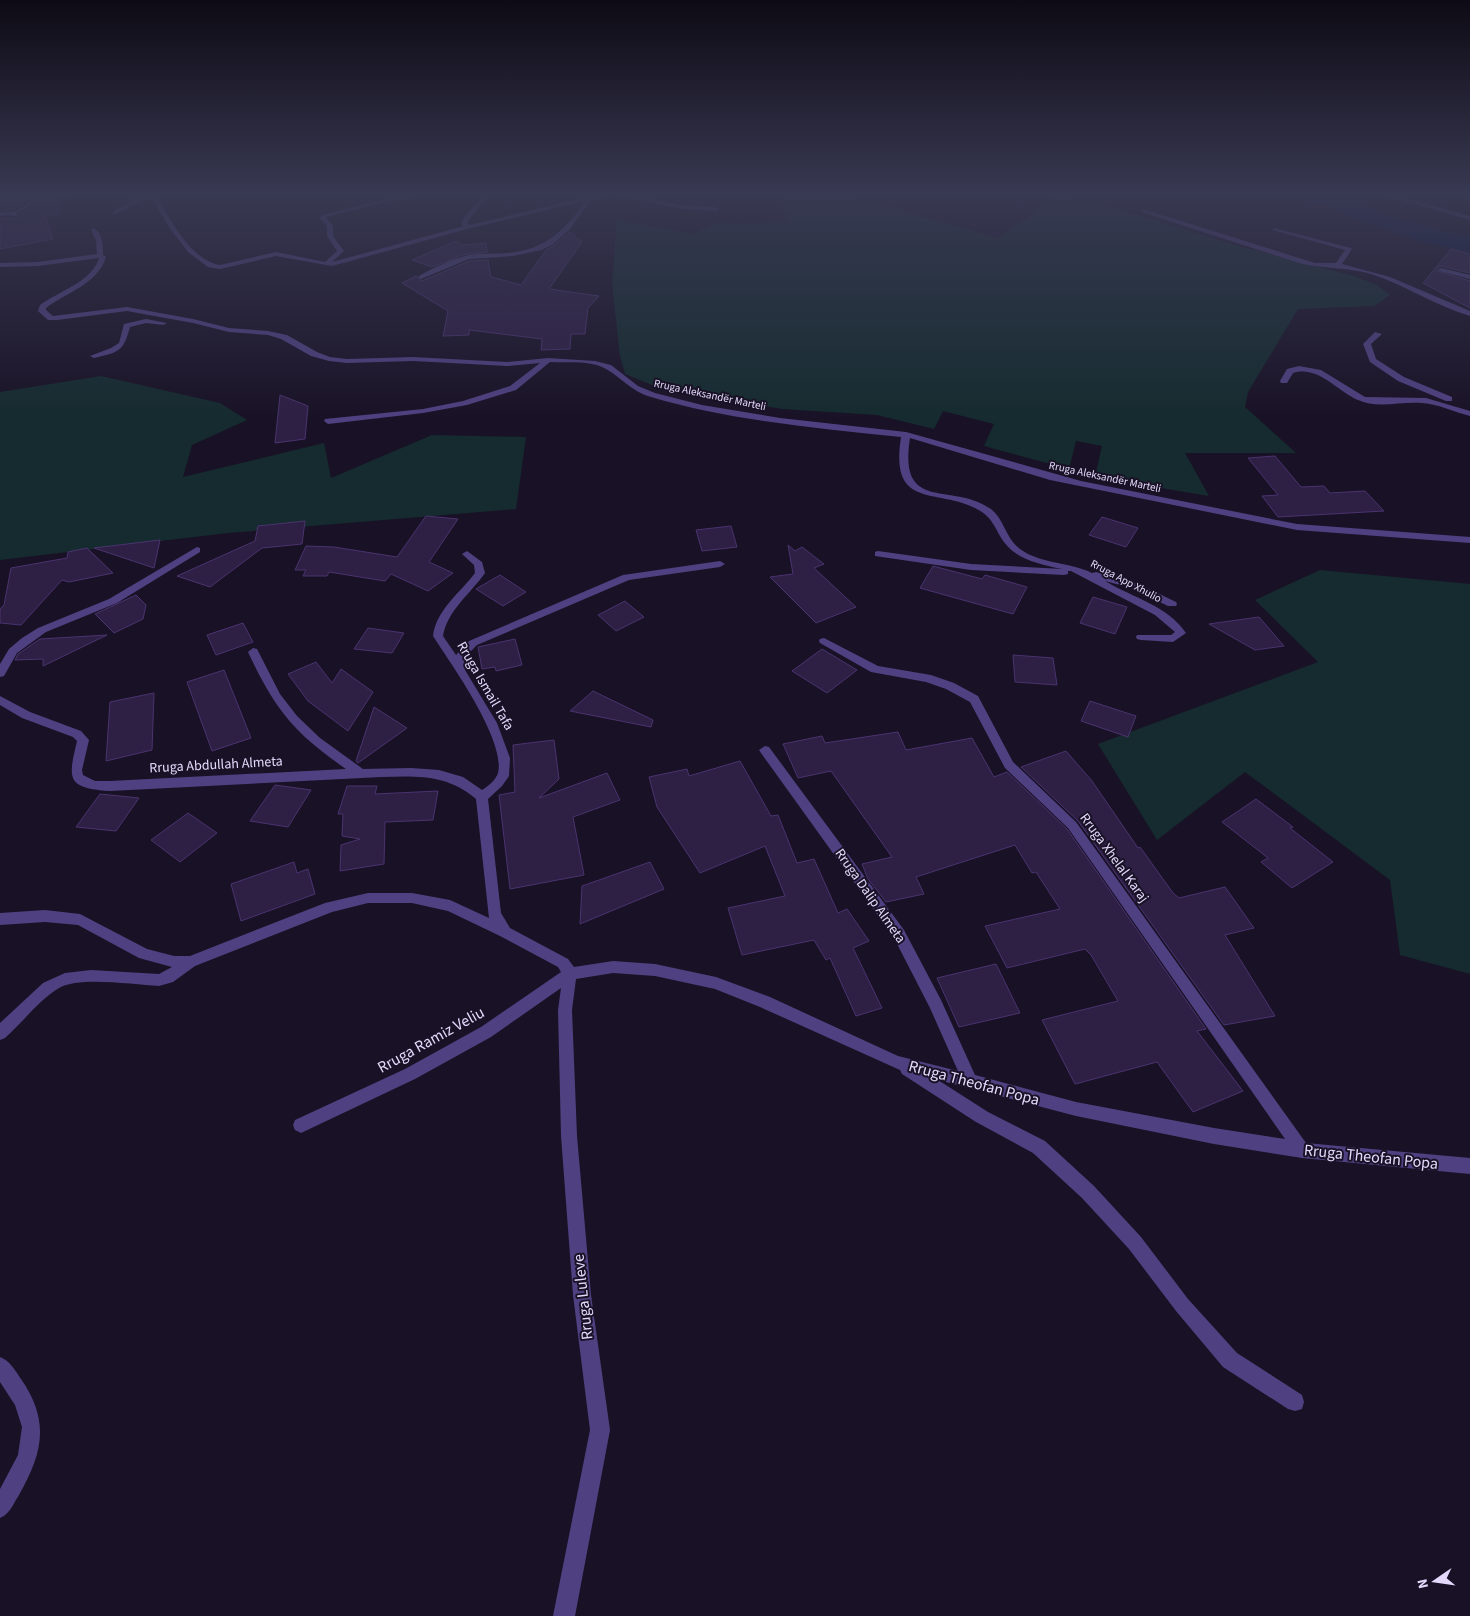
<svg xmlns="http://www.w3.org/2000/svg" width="1470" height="1616" font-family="'Source Sans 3',sans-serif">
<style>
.green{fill:#152b2f}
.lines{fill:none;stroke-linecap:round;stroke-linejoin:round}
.river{fill:#0f1841;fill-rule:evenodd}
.building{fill:#2e1f45;stroke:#4a336f}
.minor{fill:#4f4181;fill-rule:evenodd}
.labels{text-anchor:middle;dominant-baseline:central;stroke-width:4;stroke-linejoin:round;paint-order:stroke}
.far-street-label{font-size:11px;fill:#e4d9fc;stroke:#191226}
.street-label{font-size:14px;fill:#e4d9fc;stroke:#191226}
.near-street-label{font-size:16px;fill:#e4d9fc;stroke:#191226}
</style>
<rect width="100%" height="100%" fill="#191226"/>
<path class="green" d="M 841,194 L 998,238 L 1059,194 L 1121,210 L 1231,244 L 1354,276 L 1377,285 L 1390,295 L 1374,306 L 1298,309 L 1248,392 L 1245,407 L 1296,453 L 1185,453 L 1209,496 L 1095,477 L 1102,446 L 1076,441 L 1069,469 L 984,446 L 994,424 L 943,411 L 934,429 L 877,415 L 783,409 L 664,390 L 625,374 L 620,356 L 612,284 L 617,220 L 693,234 L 718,222 L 742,224 L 786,221 L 782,197 Z
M 101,376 L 220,403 L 247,420 L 192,445 L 183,477 L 324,443 L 331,478 L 432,435 L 526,437 L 516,509 L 228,533 L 0,560 L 0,392 Z
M 1320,570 L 1470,584 L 1470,974 L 1400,955 L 1390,880 L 1245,772 L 1157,840 L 1098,744 L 1318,662 L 1255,600 Z"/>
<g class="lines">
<path class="river" d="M 1292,194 L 1344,194 L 1365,207 L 1433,229 L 1470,237 L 1470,253 L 1417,240 L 1349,217 L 1326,203 L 1296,199 Z"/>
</g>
<path class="building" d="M 60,198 L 59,214 L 45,216 L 53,239 L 0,249 L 0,218 L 18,219 L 18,215 L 44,200 Z
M 28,200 L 15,209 L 0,210 L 0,203 Z
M 570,232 L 582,242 L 549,289 L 599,296 L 588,308 L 585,334 L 571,334 L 570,349 L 541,350 L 542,339 L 469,330 L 469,335 L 443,336 L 448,311 L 402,283 L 416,276 L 422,281 L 469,261 L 488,260 L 491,277 L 521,285 L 546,250 L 553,246 Z
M 456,241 L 462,245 L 486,243 L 487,252 L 462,255 L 432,267 L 412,260 Z
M 1451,249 L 1470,254 L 1470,273 L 1441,266 L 1438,267 L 1437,271 L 1470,281 L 1470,308 L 1423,283 Z
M 280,395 L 308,406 L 305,439 L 275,443 Z
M 1275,456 L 1301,487 L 1324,486 L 1330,493 L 1365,491 L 1384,511 L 1278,517 L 1262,496 L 1278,495 L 1248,458 Z
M 426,516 L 458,519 L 429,562 L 453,573 L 428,591 L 391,574 L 385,581 L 329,572 L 327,576 L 303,576 L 306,570 L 295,570 L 306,546 L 334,547 L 397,557 Z
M 1102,517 L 1138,528 L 1126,547 L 1089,535 Z
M 305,521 L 302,544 L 262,548 L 210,587 L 177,576 L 255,541 L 258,526 Z
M 731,526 L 737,547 L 702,551 L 696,530 Z
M 160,540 L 154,568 L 94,548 Z
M 788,545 L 795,551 L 802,547 L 824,564 L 814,568 L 856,607 L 816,623 L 770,577 L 793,574 Z
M 87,548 L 113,573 L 69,582 L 62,580 L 21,625 L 0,623 L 0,609 L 4,605 L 11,568 L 67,558 L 68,552 Z
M 933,566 L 982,579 L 985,575 L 1027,587 L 1013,614 L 920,588 Z
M 500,575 L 526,592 L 503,606 L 476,589 Z
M 136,595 L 146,605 L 143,619 L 114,633 L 95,614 Z
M 1093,597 L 1127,607 L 1115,634 L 1080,623 Z
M 625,601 L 644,617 L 616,631 L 598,615 Z
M 1259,617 L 1284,646 L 1255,650 L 1209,624 Z
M 243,623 L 253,642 L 216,655 L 207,635 Z
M 368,628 L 404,633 L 392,653 L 354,649 Z
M 107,635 L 43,666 L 43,659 L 15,660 L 18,654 L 40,639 Z
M 515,639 L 522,665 L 496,671 L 495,667 L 482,669 L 478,647 Z
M 822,649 L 857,670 L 827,693 L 792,671 Z
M 1013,655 L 1053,658 L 1057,685 L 1015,682 Z
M 316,662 L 332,683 L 341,669 L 373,692 L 348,731 L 308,701 L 288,674 Z
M 224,670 L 251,738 L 212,751 L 187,682 Z
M 593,691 L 653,720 L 651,727 L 570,711 Z
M 154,693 L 152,750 L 106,761 L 110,702 Z
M 1090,701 L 1136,716 L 1128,737 L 1081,721 Z
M 374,707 L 407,728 L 358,763 L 356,761 Z
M 898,732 L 906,750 L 972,738 L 994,777 L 1007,772 L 1067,829 L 1206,1029 L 1197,1031 L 1243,1091 L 1193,1112 L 1157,1062 L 1075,1084 L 1042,1020 L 1118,1001 L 1091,955 L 1085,949 L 1007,968 L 985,926 L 1060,909 L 1036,872 L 1032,873 L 1015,845 L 916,877 L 924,894 L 886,902 L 868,879 L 862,864 L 892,857 L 831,771 L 798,778 L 783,744 L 822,736 L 825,743 Z
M 554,740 L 559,779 L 539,798 L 607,773 L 620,800 L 573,817 L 584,875 L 510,889 L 499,795 L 515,792 L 513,745 Z
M 1066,751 L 1092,781 L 1138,848 L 1140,847 L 1173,893 L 1179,898 L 1225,887 L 1254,928 L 1225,935 L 1275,1016 L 1224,1025 L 1078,821 L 1021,767 Z
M 740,761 L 771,816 L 778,815 L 797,863 L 814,859 L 838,913 L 847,909 L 869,941 L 853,948 L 882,1008 L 856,1016 L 830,958 L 826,960 L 814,940 L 742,955 L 728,908 L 785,896 L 765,846 L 700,873 L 657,807 L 649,777 L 687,769 L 689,776 Z
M 275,785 L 311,790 L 288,827 L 250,821 Z
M 347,786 L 377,786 L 375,794 L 438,791 L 433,820 L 385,822 L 384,864 L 340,871 L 341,845 L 360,839 L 342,836 L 343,814 L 338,814 Z
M 100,794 L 139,798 L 116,831 L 76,827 Z
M 1256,799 L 1293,827 L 1290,828 L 1333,862 L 1292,888 L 1261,862 L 1268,858 L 1222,822 Z
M 188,813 L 217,833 L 180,862 L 151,840 Z
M 294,862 L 297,873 L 308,869 L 315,894 L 241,921 L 231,884 Z
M 650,862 L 664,889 L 580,924 L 582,886 Z
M 996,964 L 1020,1013 L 959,1027 L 937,978 Z"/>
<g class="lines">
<path class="minor" d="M 47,194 L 74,194 L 43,198 L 16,214 L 17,217 L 9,215 L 0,216 L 0,212 L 16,211 L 35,198 L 0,201 L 0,197 Z
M 142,194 L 155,194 C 169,217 191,261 220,265 L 276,252 L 325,262 L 337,251 L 327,236 L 327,226 L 319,218 L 322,215 L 408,194 L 418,194 L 326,217 L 333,226 L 333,236 L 344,251 L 332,262 L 464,226 L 461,224 L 465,216 L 484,194 L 490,194 L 470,218 L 467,223 L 470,225 L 599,194 L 609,194 L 592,199 L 569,230 L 552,245 L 541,250 L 513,256 L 469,259 L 421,279 L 418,277 L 419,276 C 435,267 451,259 469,255 C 482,253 495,254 508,253 C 544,250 566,230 585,201 L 471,228 L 332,266 L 276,256 L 220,269 L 208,267 L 188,252 L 169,227 L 150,196 L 116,214 L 111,213 Z
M 614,194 L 625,194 L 681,205 L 716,207 L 719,209 L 716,211 L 681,209 Z
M 1380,194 L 1389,194 L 1470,216 L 1470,220 Z
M 1143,209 L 1315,263 L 1336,263 L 1345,250 L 1273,230 L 1273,228 L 1351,248 L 1352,249 L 1342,264 L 1390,277 L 1470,311 L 1470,316 C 1436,306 1405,285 1371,274 C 1347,267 1323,269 1299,263 L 1141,212 Z
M 94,228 C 103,234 103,245 103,255 L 106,257 C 98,284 67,292 46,308 L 46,310 L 53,316 L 127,307 L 193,319 L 229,328 L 268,331 L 287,335 L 317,352 L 330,357 L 347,359 L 413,357 L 507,362 L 548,358 L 595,361 L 611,365 L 638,386 L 655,393 L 702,405 L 780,418 L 906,432 L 1081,481 L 1297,524 L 1470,537 L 1470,543 L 1297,530 L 1050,480 L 910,438 C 898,514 952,481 991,509 C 1004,519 1006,539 1020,549 C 1040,564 1070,562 1092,573 L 1096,572 L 1139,584 L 1176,602 L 1177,604 L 1176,606 L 1168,606 L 1131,588 L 1105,581 C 1133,598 1167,605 1186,633 L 1173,642 L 1141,640 L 1137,639 L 1136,637 L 1137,635 L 1171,635 L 1175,632 L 1155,615 L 1071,571 L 1068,571 L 1068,574 L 1064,575 L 971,570 L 875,556 L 875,552 L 878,551 L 971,564 L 1062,569 C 1037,563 1014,560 1000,536 C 995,527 991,518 982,512 C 940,485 889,514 901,437 C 818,428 732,421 651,397 C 632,392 622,378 606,369 C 591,360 567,363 550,362 L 516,390 L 467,405 L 423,413 L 328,424 L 324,421 L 325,419 L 423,409 L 463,401 L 510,386 L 540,363 L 507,366 L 413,361 L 347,363 L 329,361 L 311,356 L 281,339 L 268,335 L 229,332 L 193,323 L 127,311 L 57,320 L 48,320 L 38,311 L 40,305 C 59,291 92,282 99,258 L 38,266 L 0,267 L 0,263 L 38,262 L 97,254 L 96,240 L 91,230 Z
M 1441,268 L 1470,275 L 1470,279 L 1439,271 L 1439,269 Z
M 146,319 L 167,323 L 163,325 L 146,323 L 130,327 C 123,353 118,352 94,358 L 90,356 L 111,348 L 119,343 L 124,324 Z
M 1375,332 L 1382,334 L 1371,344 L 1376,359 L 1404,377 L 1452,397 L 1452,401 L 1446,401 L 1398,381 L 1370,362 L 1363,344 Z
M 1299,366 L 1321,370 L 1365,397 L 1426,398 L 1470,411 L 1470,416 C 1454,412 1439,404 1422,403 C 1401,401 1377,409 1358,400 C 1337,391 1318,365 1293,373 L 1287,383 L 1281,383 L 1280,381 L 1287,369 Z
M 197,547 L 200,548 L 200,552 L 117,603 L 46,632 L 17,653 L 4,676 L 0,677 L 0,664 L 9,649 L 22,638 L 38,628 L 109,599 Z
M 467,551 L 482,562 L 485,573 C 471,593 447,611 443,636 L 456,655 L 469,641 L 623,575 L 720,561 L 725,564 L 720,567 L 629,580 L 477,645 L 467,655 L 465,670 L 497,723 L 510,758 L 509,776 L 502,786 L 488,799 L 501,913 L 510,928 L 568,959 L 574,967 L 613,961 L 655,964 L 716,977 L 770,997 L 898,1056 L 958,1071 L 930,1008 L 894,938 L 761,753 L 759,750 L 765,746 L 769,747 L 904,930 L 941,1000 L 975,1075 L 1076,1102 L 1214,1128 L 1285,1139 L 1068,828 L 1005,768 L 970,702 L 946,689 L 926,682 L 871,672 L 820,643 L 819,641 L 820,639 L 824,638 L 878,666 L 931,675 L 954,683 L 978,696 L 1013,762 L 1076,822 L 1306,1143 L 1470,1158 L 1470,1174 L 1302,1158 L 1214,1144 L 1076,1116 L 938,1080 L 988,1112 L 1045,1141 L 1094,1186 L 1141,1237 L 1188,1299 L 1237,1353 L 1302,1395 L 1304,1402 L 1302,1409 L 1295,1411 L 1288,1409 L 1223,1367 L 1176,1311 L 1129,1249 L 1082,1198 L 1033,1153 L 976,1122 L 902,1074 L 900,1070 L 760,1007 L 715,989 L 655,976 L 613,973 L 576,979 L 572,1010 L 577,1136 L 591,1295 L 610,1430 L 575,1616 L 553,1616 L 590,1430 L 573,1295 L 561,1136 L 558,1010 L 561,988 L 491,1037 L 415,1079 L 301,1133 L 295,1130 L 293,1125 L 295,1120 L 405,1069 L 481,1027 L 561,972 L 558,967 L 500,936 L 448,911 L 412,903 L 368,903 L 332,912 L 195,966 L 173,982 L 159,986 C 135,985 80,976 59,988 C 39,1000 23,1022 5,1038 L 0,1040 L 0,1023 L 43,983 L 65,973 L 91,970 L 159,974 L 172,967 L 139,958 L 78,925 L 45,922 L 0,925 L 0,913 L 45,910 L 80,914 L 147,949 L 174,956 L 190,956 L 325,903 L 368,893 L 412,893 L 450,900 L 489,918 L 476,799 C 447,774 417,776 381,777 L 110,791 C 66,788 68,779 77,741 L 73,737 L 22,718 L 0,705 L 0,696 L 30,712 L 81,731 L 89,740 L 82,770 L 83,775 L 95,781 L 110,781 L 346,769 C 294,733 275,710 248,652 L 253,648 L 257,649 L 280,694 L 297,716 L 320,738 L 363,769 L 411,768 L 439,770 L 463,777 L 482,790 C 488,786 496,780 498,773 C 506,740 451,664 433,636 C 436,610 460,593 475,573 L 474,565 L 462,554 Z
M 0,1357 C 10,1361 15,1370 21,1379 C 50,1421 43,1453 19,1495 C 13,1504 10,1514 0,1518 L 0,1489 L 18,1455 L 22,1427 L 15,1405 L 0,1382 Z"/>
</g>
<linearGradient id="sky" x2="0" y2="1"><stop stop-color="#0e0a15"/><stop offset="0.46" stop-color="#383952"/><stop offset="1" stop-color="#383952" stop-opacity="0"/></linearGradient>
<rect width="1470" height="420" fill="url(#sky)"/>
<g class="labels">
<g class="far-street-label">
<text transform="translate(710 395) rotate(12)">Rruga Aleksandër Marteli</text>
<text transform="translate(1105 477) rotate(12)">Rruga Aleksandër Marteli</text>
<text transform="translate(1126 581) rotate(28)">Rruga App Xhulio</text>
</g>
<g class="street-label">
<text transform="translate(485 686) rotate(60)">Rruga Ismail Tafa</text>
<text transform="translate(216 765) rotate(-3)">Rruga Abdullah Almeta</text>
<text transform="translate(1114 858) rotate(54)">Rruga Xhelal Karaj</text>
<text transform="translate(870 896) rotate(55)">Rruga Dalip Almeta</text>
</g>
<g class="near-street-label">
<text transform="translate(431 1040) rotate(-29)">Rruga Ramiz Veliu</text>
<text transform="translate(974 1083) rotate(15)">Rruga Theofan Popa</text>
<text transform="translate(1371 1157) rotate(6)">Rruga Theofan Popa</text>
<text transform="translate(583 1297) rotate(-96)">Rruga Luleve</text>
</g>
</g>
<g transform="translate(1435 1581) rotate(257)" stroke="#191226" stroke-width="4" paint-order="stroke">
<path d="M0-4L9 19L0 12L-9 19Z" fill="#e4d9fc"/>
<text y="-8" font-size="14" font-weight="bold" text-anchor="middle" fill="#e4d9fc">N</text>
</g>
</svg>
